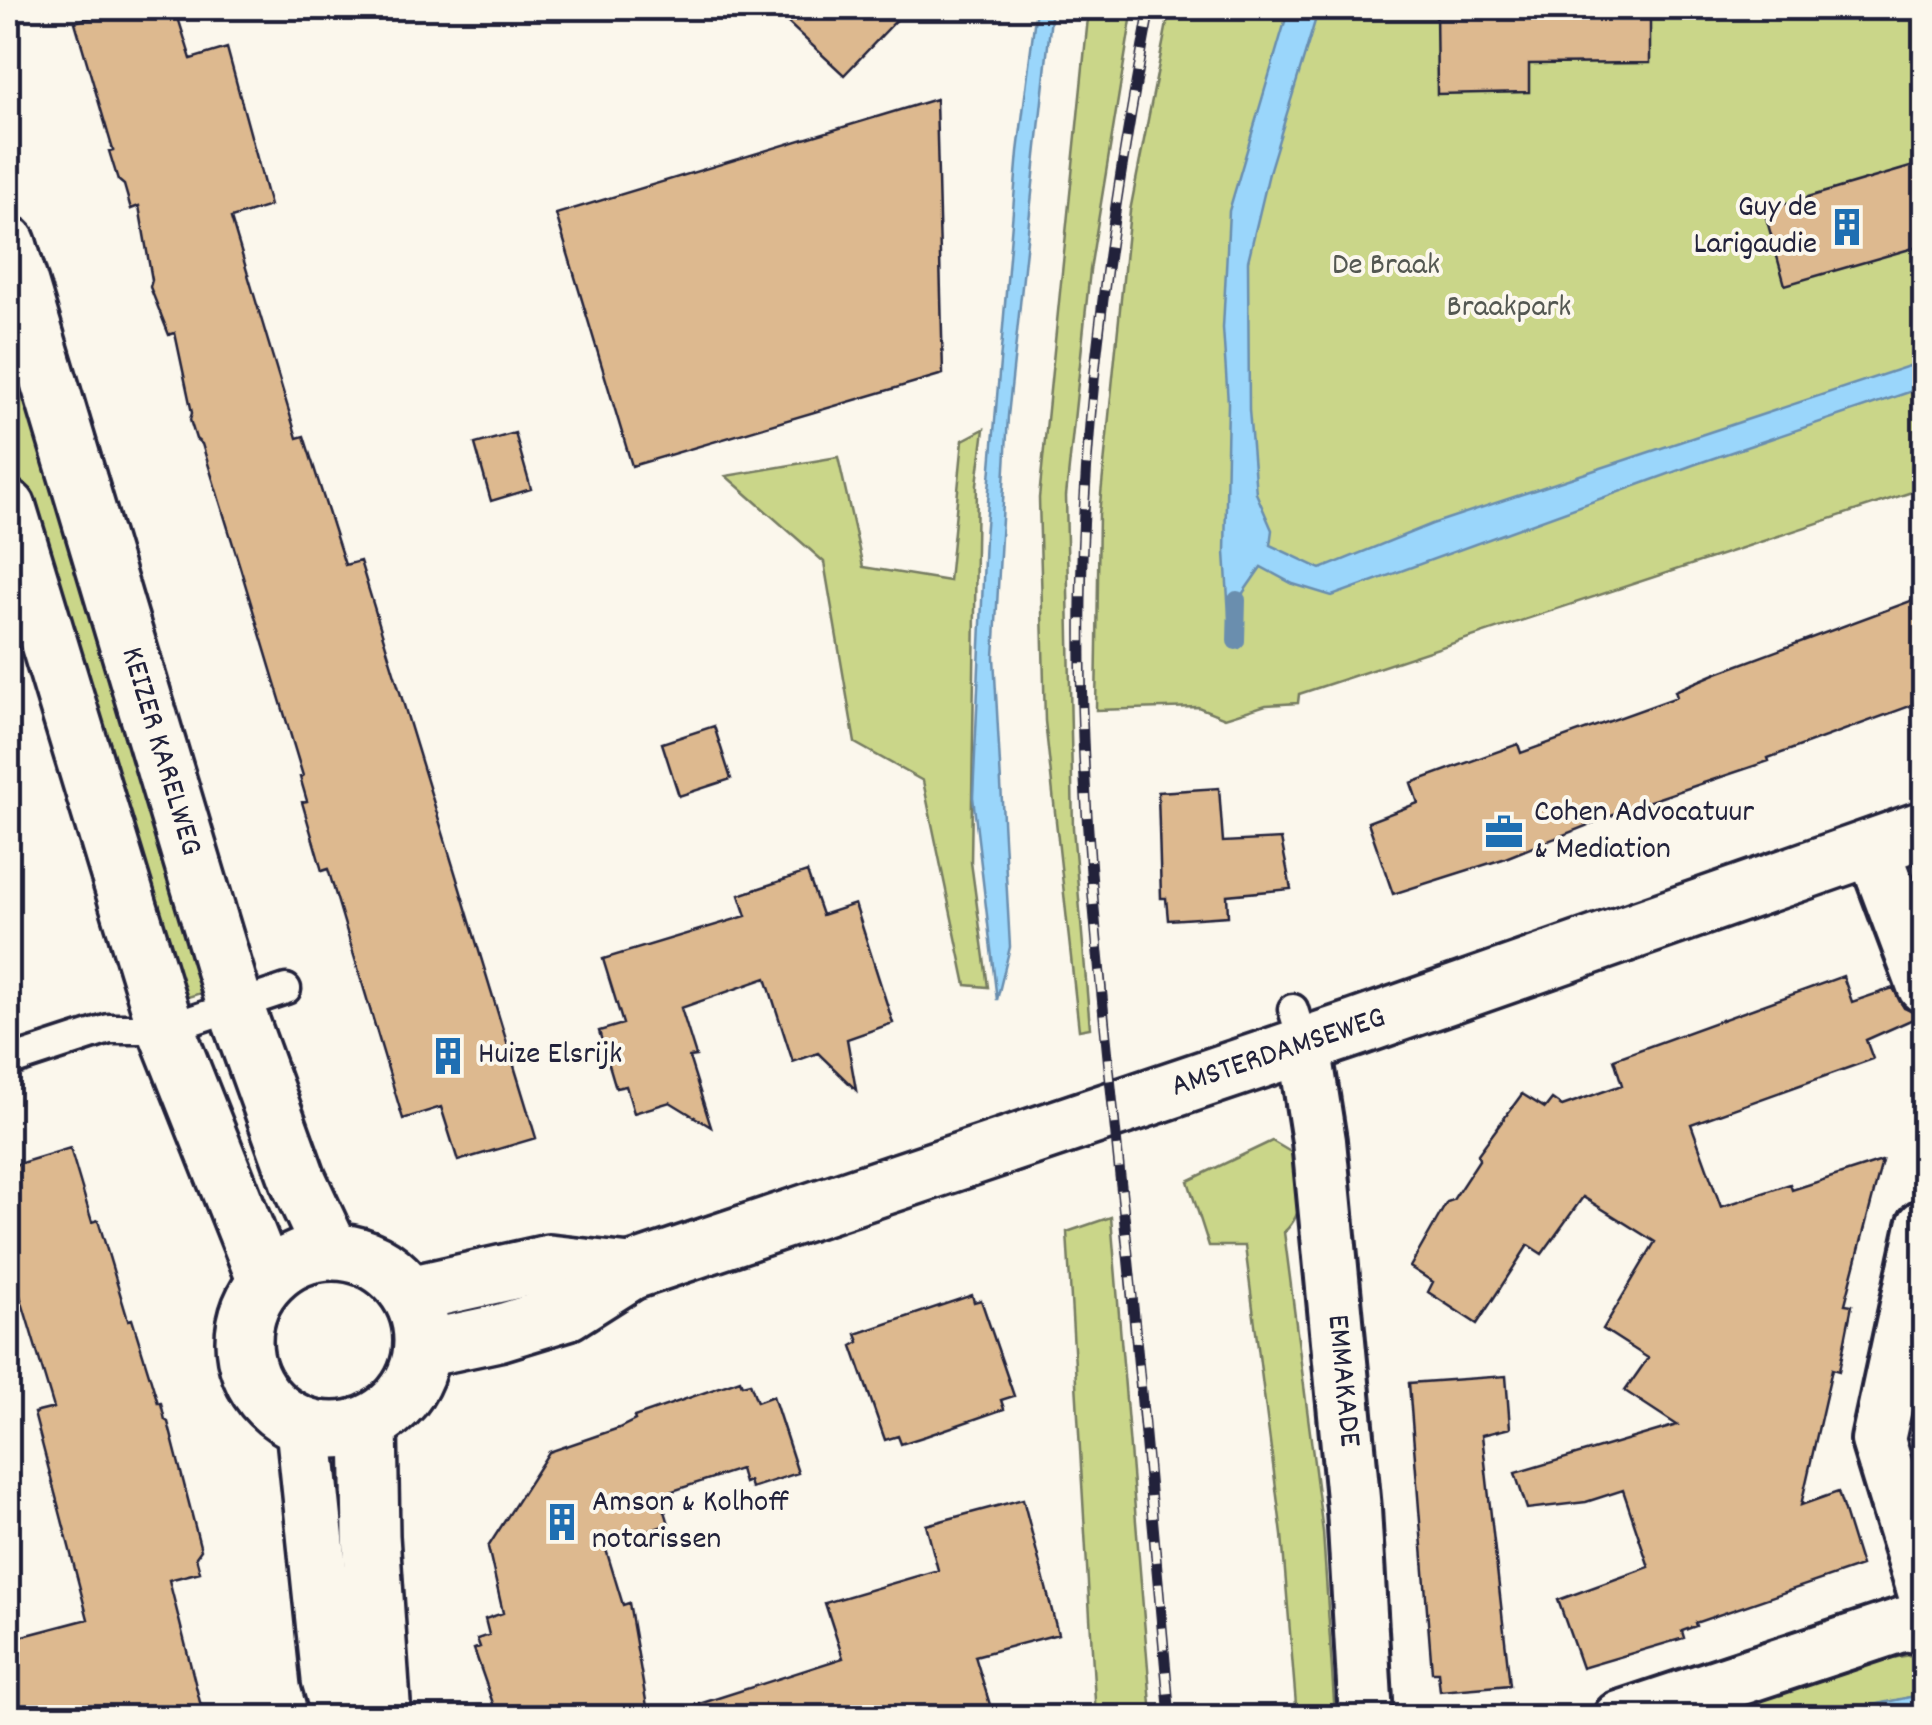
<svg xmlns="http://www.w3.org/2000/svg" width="1932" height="1725" font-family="Dekko,sans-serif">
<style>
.green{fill:#cad689;stroke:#767c62;stroke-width:2.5}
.water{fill:#9ad6fb;stroke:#6a8eae;stroke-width:2.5}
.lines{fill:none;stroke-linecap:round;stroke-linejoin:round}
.stream{stroke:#6a8eae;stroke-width:18}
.building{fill:#ddb98f;stroke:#22223b;stroke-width:2.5}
.lane-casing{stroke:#22223b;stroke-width:35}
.street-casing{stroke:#22223b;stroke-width:60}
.secondary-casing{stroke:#22223b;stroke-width:62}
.lane{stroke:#fbf7ec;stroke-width:28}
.street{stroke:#fbf7ec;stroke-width:52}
.secondary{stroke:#fbf7ec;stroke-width:55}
.rail-casing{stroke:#22223b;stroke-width:11}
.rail{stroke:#fbf7ec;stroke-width:8;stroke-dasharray:22;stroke-linecap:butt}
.labels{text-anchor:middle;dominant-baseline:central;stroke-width:8;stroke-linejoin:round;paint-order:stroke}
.poi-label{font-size:32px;fill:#22223b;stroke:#fbf7ec;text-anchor:start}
.park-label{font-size:32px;fill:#545852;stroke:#fbf7ec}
.street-label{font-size:32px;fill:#22223b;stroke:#fbf7ec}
</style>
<rect width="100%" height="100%" fill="#fbf7ec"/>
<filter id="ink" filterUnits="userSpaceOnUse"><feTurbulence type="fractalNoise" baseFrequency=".01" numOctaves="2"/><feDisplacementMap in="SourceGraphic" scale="20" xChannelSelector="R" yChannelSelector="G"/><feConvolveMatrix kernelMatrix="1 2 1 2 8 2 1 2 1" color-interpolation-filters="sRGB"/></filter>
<g filter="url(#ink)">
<path class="green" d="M 1089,8 L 1133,8 L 1090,270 L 1066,496 L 1073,828 L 1090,1028 L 1079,1030 L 1045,721 L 1039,498 Z
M 1170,8 L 1924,8 L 1924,488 L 1299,694 L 1298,703 L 1266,705 L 1225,718 L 1198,707 L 1096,710 L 1099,514 L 1130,211 Z
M 8,308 L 217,988 L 172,1002 L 8,440 Z
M 984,429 L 977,484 L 971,862 L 988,987 L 966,985 L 923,781 L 855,743 L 824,562 L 726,476 L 838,457 L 863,567 L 949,581 L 963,440 Z
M 1272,1141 L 1294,1154 C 1300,1182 1308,1211 1284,1232 L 1323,1532 L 1335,1717 L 1297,1717 L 1282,1535 L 1245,1246 L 1209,1246 L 1188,1181 Z
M 1111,1217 L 1152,1717 L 1096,1717 L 1067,1232 Z
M 1924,1653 L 1924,1694 L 1821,1717 L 1680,1718 L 1878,1660 Z"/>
<path class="water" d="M 1036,8 L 1052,8 L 1008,416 L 994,657 L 1010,947 L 997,1000 L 973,797 L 985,537 L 1018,152 Z
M 1289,8 L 1319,8 L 1270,169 L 1248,261 L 1249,410 L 1256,493 L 1272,530 L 1270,545 L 1321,569 L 1432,524 L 1924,361 L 1924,387 L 1696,464 L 1332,596 L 1293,584 L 1261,567 L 1243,593 L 1241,623 L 1229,615 L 1225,552 L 1228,403 L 1223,328 L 1229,211 Z
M 1924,1694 L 1924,1717 L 1821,1717 L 1835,1713 Z"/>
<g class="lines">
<path class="stream" d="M 1236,641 L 1237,600"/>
</g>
<path class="building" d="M 122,8 L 175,8 L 191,59 L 227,48 L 270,206 L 231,218 L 297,438 L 304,436 L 345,565 L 360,561 L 536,1138 L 458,1161 L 441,1107 L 403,1119 L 328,869 L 322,871 L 302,802 L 307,801 L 300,777 L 303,776 L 240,567 L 202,444 L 196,439 L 190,420 L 192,413 L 175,333 L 169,335 L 150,287 L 152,280 L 139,206 L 131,209 L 124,185 L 118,180 L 109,151 L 113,150 L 75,22 Z
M 772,8 L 908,8 L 844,75 Z
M 1436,8 L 1650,8 L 1650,63 L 1529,64 L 1529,92 L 1437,94 Z
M 936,99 L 943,374 L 632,466 L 556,214 Z
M 1924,163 L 1924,245 L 1785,285 L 1764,210 Z
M 515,433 L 531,489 L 491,501 L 475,444 Z
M 1924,596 L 1924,701 L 1768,758 L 1769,761 L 1641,804 L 1503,859 L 1393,894 L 1368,822 L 1418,803 L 1411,783 L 1518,744 L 1521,753 L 1677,697 L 1675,691 L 1717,673 Z
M 714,726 L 731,779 L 679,796 L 662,743 Z
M 1219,788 L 1223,842 L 1281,839 L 1291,889 L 1227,895 L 1228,916 L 1168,920 L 1166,898 L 1161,898 L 1158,792 Z
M 807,872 L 822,915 L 855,904 L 893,1023 L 847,1039 L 856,1090 L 818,1053 L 793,1062 L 766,978 L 681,1008 L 696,1056 L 689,1057 L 711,1127 L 670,1102 L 634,1113 L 626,1086 L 616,1088 L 599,1031 L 623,1024 L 603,959 L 746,916 L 739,895 Z
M 1843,976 L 1852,1002 L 1893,988 L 1904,1008 L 1922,1015 L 1866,1040 L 1873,1059 L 1691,1124 L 1721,1207 L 1790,1184 L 1792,1190 L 1882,1161 L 1845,1304 L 1852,1305 L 1839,1371 L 1832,1369 L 1801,1505 L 1838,1492 L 1861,1566 L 1695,1623 L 1696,1626 L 1682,1631 L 1684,1638 L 1582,1668 L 1558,1600 L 1649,1567 L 1623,1490 L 1586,1502 L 1527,1509 L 1515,1473 L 1677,1425 L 1625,1391 L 1648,1358 L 1603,1329 L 1655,1242 L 1583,1197 L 1542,1254 L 1528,1245 L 1477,1324 L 1428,1292 L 1433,1282 L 1410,1267 L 1447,1202 L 1453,1200 L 1479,1160 L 1478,1154 L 1522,1094 L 1545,1108 L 1552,1099 L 1562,1106 L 1622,1085 L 1614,1059 Z
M 70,1148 L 92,1222 L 98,1220 L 128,1320 L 132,1319 L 158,1403 L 161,1403 L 165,1420 L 168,1422 L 201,1550 L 196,1557 L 200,1572 L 169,1580 L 204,1718 L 8,1718 L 8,1640 L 88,1619 L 34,1413 L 54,1408 L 8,1256 L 8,1167 Z
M 972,1295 L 974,1302 L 981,1300 L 1014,1396 L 1001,1400 L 1004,1409 L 926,1436 L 901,1444 L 898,1436 L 885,1440 L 852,1346 L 859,1342 L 856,1334 Z
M 1506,1376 L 1510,1428 L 1482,1435 L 1510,1685 L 1440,1691 L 1438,1672 L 1432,1672 L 1409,1383 Z
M 740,1380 L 742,1385 L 750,1383 L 757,1402 L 773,1396 L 798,1473 L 751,1488 L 749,1481 L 744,1483 L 740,1469 L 660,1495 L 669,1524 L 605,1546 L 623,1605 L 629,1603 L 649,1718 L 498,1718 L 474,1649 L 480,1647 L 477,1639 L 489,1635 L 485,1619 L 503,1613 L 488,1547 L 549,1452 L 619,1428 L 635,1420 L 634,1417 Z
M 1023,1499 L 1058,1634 L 975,1656 L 994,1718 L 694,1718 L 693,1706 L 843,1658 L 825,1603 L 938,1570 L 926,1525 Z"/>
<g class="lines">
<g class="lane-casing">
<path id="lane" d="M 1293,1009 L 1304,1045
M 8,1062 L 109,1029 L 166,1029 L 286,989"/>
</g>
<g class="street-casing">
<g id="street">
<path d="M 1872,847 L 1924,986"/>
<path id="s1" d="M 1304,1045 L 1319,1141 L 1354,1509 L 1366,1718"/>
<path d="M 1924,1226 L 1878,1440 L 1924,1591"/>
<path d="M 1620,1718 L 1904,1624 L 1924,1627"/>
</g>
</g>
<g class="secondary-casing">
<g id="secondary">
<path id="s2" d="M 8,244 L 236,1008 L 298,1180 L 331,1251"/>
<path d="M 8,508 L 166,1029 L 266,1281"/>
<circle cx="333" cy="1341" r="89"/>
<path d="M 410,1294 L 549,1263 L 630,1272"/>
<path id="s3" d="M 423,1349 L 498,1333 L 567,1312 L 630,1272 L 1356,1028 L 1924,829"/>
<path d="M 369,1424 L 371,1536 L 383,1718"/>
<path d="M 304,1427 L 330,1679 L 341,1718"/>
</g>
</g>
<use href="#lane" class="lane"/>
<use href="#street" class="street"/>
<use href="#secondary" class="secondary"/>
<g class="rail-casing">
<path id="rail" d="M 1150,8 C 1113,202 1084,400 1081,599 C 1078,790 1101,986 1120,1176 C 1139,1356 1154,1537 1170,1718"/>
</g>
<use href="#rail" class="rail"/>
</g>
</g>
<defs>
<g id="building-bare" transform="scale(3)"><path d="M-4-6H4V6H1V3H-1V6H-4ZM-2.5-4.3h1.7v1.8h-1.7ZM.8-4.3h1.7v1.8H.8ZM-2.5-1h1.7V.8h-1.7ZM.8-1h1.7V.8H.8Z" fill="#1f6fb2" stroke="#fbf7ec" stroke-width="2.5" paint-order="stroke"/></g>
<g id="office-bare" transform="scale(3)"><path d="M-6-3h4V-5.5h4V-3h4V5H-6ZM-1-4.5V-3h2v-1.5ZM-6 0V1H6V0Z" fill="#1f6fb2" stroke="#fbf7ec" stroke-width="2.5" paint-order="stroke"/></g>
</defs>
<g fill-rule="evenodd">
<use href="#building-bare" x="1847" y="227"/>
<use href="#office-bare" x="1504" y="832"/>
<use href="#building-bare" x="448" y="1056"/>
<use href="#building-bare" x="562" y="1522"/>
</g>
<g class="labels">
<g class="poi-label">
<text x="1817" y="209" text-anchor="end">Guy de<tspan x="1817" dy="37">Larigaudie</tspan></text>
<text x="1534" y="814">Cohen Advocatuur<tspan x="1534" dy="37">&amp; Mediation</tspan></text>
<text x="478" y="1056">Huize Elsrijk</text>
<text x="592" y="1504">Amson &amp; Kolhoff<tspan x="592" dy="37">notarissen</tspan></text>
</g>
<g class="park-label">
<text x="1386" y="267">De Braak</text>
<text x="1509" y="309">Braakpark</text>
</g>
<g class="street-label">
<text stroke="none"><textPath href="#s2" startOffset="530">KEIZER KARELWEG</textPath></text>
<text stroke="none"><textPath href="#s3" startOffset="908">AMSTERDAMSEWEG</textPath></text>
<text stroke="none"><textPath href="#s1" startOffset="338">EMMAKADE</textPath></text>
</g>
</g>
<rect width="1932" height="1725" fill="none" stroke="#fbf7ec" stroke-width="40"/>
<rect x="20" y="20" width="1892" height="1685" fill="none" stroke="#22223b" stroke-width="4" filter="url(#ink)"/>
</svg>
